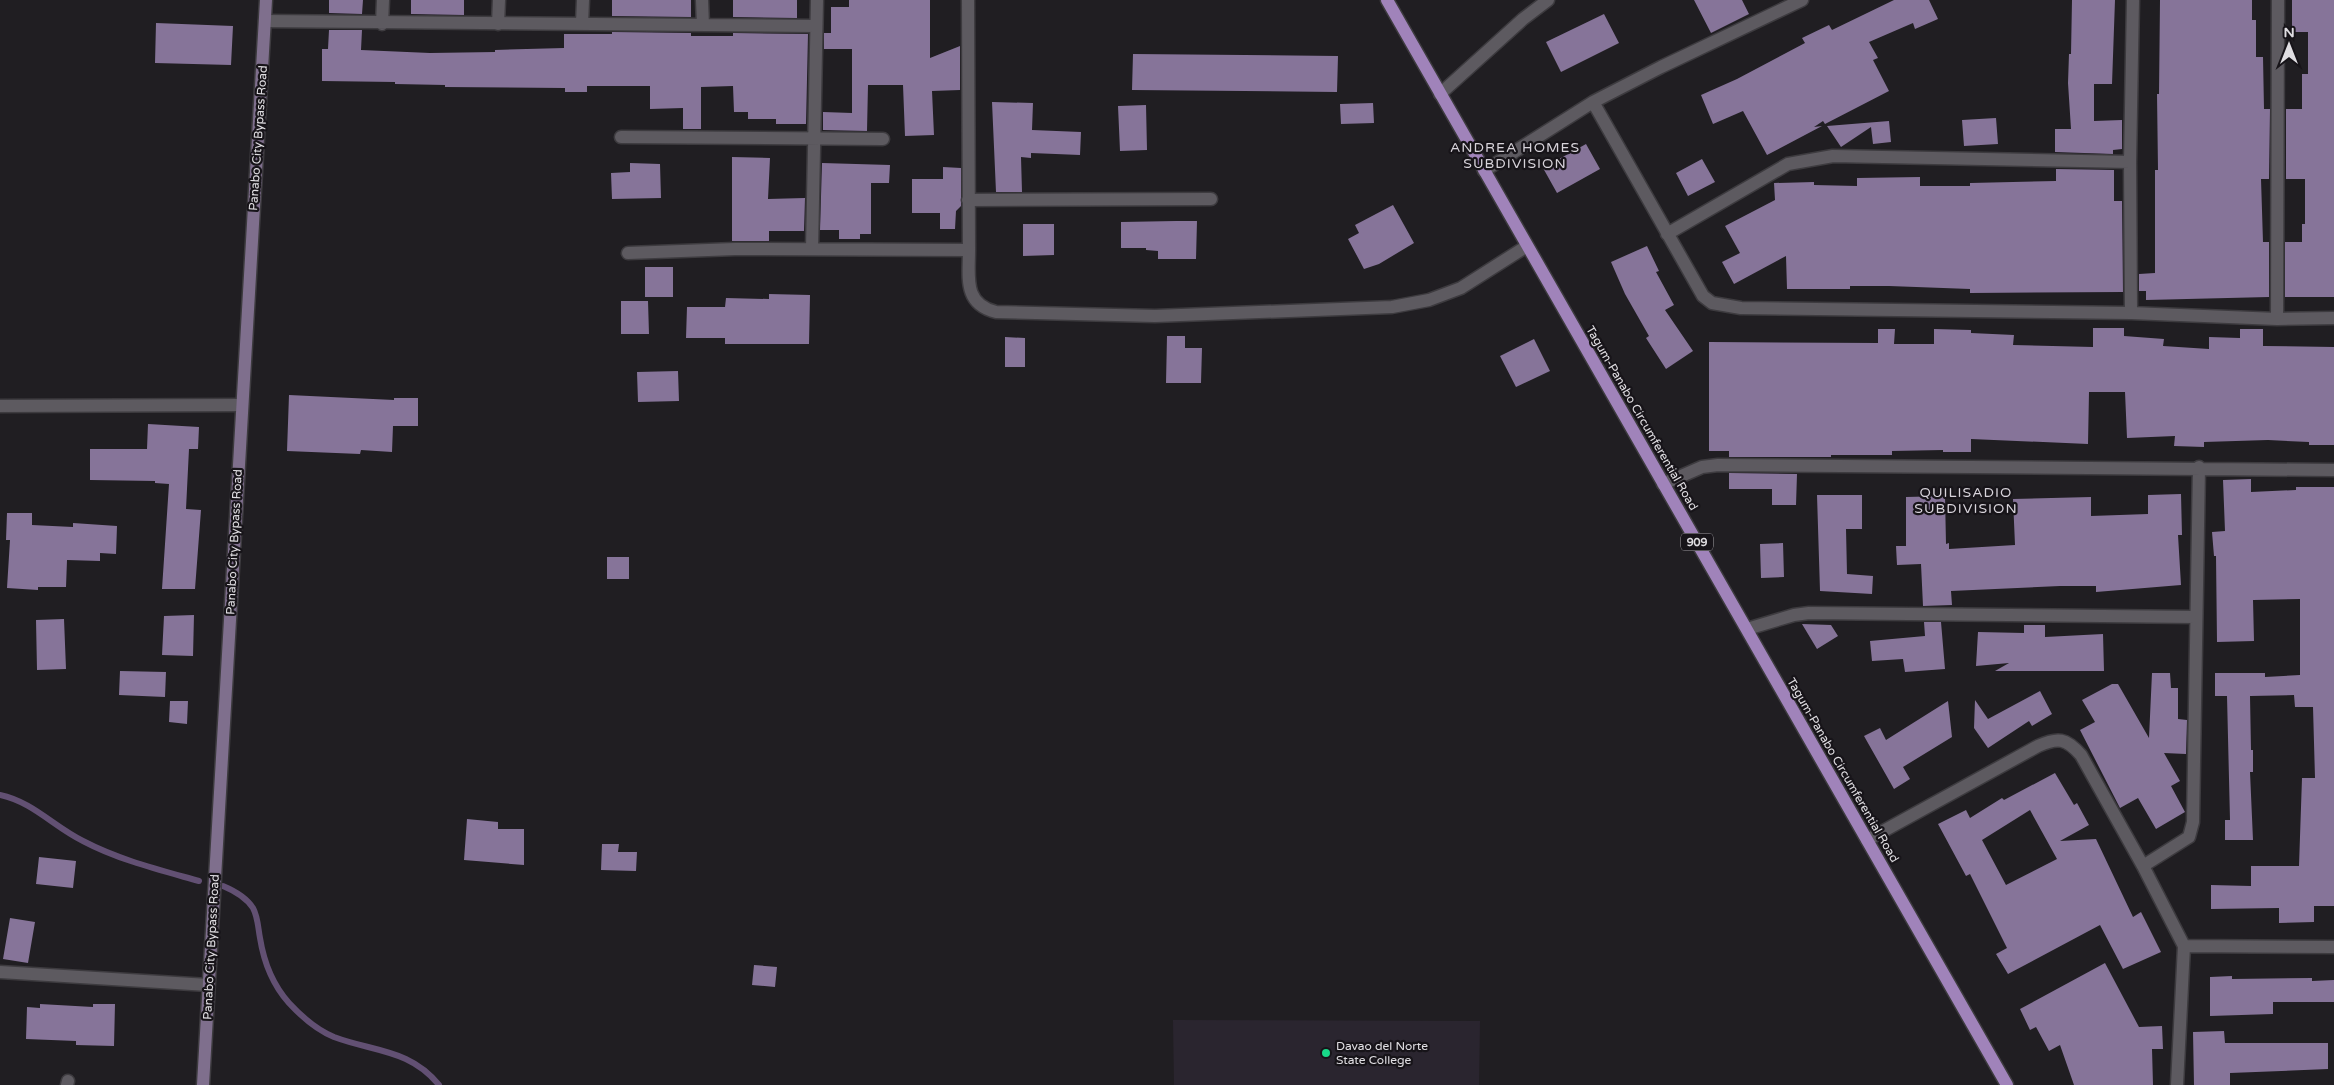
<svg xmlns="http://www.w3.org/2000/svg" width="2334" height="1085" font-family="'Varela Round',sans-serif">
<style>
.built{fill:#2a252f}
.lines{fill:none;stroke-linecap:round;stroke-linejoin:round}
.stream{stroke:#625073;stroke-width:6}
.building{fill:#867499;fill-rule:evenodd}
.street-casing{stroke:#3d3b3f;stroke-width:15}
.secondary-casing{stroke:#3d3b3f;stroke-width:15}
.primary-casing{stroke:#3d3b3f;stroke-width:15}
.street{stroke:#5d5a60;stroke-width:12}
.secondary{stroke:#7f6f8d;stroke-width:12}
.primary{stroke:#a083ba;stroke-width:12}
.poi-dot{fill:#18d989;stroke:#171419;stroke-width:2}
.labels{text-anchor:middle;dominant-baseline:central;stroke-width:4.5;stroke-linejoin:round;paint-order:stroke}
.shield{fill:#171419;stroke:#a4a1a6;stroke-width:1}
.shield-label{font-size:11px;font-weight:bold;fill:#e0dee2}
.street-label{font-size:12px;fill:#e0dee2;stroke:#171419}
.poi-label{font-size:12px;fill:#e0dee2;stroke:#171419;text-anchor:start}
.neighbourhood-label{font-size:14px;letter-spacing:1px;fill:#d7d3da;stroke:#171419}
</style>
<rect width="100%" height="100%" fill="#201e22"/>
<path class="built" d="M 1173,1020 L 1480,1021 L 1479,1085 L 1174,1085 Z"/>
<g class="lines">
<path class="stream" d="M 0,795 C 33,802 54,827 83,841 C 119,860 160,870 199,881
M 223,886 C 235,891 246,897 253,908 C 258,917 258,928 260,938 C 264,963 272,984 289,1003 C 301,1016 317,1030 334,1037 C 374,1052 410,1049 439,1085"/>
</g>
<path class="building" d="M 329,0 L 363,0 L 362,14 L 329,13 Z
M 411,0 L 464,0 L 464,15 L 411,14 Z
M 612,0 L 691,0 L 691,17 L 612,16 Z
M 733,0 L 797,0 L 797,18 L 733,17 Z
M 849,0 L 930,0 L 930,58 L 960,46 L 960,90 L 932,91 L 934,135 L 905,136 L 903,85 L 868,85 L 867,131 L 823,130 L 823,112 L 852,113 L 852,49 L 824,49 L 824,33 L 831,33 L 831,7 L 849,7 Z
M 1694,0 L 1742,0 L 1749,14 L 1711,33 Z
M 1894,0 L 1929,0 L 1938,19 L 1915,29 L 1913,23 L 1869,42 L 1878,58 L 1873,60 L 1889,91 L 1825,124 L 1823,121 L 1814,127 L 1822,126 L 1767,155 L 1743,111 L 1713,124 L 1701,95 L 1737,79 L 1805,43 L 1802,38 L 1829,25 L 1832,30 Z
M 2072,0 L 2115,0 L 2112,84 L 2094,84 L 2094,121 L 2122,120 L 2122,149 L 2113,150 L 2113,154 L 2055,152 L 2055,129 L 2071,129 L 2068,83 L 2069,54 L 2071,54 Z
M 2160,0 L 2252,0 L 2252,20 L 2256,20 L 2256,57 L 2263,57 L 2264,109 L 2270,109 L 2269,179 L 2261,179 L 2263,242 L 2269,242 L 2269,297 L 2146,300 L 2146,291 L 2139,291 L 2139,274 L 2155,273 L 2155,170 L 2158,170 L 2157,94 L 2159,94 Z
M 2292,0 L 2334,0 L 2334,297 L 2285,297 L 2285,242 L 2302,242 L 2302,224 L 2305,224 L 2305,179 L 2286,179 L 2286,109 L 2302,109 L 2302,74 L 2308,74 L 2308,32 L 2292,32 Z
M 1604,14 L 1619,43 L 1561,72 L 1546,42 Z
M 156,23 L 233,26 L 231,65 L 155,63 Z
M 329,30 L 362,30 L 361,50 L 430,53 L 495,52 L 495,50 L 564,48 L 564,34 L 612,34 L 612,32 L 691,33 L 691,36 L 733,36 L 733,33 L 808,34 L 806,124 L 776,124 L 776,119 L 748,119 L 748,112 L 734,112 L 733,86 L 701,87 L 701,129 L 683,129 L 683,108 L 650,109 L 650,86 L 587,86 L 587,92 L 565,92 L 565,88 L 445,87 L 445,85 L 395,84 L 395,82 L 322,81 L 322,49 L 328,49 Z
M 1133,54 L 1338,56 L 1337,92 L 1132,90 Z
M 992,102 L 1033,103 L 1032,130 L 1081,132 L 1080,155 L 1031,153 L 1031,158 L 1021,157 L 1022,192 L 996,192 Z
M 1373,103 L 1374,123 L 1341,124 L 1340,104 Z
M 1146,105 L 1147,150 L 1120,151 L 1118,106 Z
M 1996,118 L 1998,144 L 1964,146 L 1962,120 Z
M 1889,121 L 1891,142 L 1873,144 L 1871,127 L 1841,147 L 1827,126 Z
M 1586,144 L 1600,169 L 1557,193 L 1543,168 Z
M 732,157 L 770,158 L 768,199 L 805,198 L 804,231 L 769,231 L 769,241 L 732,241 Z
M 1702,159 L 1715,182 L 1688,196 L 1676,173 Z
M 630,163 L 660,164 L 661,198 L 612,199 L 611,173 L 630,172 Z
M 822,163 L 890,165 L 889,183 L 871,183 L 871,234 L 860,234 L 860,239 L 839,239 L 839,230 L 820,230 Z
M 943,167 L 961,168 L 961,206 L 956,211 L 955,229 L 940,229 L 940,213 L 912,213 L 912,179 L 943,179 Z
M 2056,169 L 2114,170 L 2114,201 L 2122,201 L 2123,292 L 1970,293 L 1970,289 L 1889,286 L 1850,286 L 1850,289 L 1787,289 L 1786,256 L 1734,284 L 1722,262 L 1740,253 L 1725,226 L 1775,200 L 1774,183 L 1814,182 L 1814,185 L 1857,186 L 1857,178 L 1920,177 L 1920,186 L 1970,186 L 1970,183 L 2056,181 Z
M 1393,205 L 1414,243 L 1379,264 L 1364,269 L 1348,239 L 1359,233 L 1355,225 Z
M 1176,221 L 1197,221 L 1196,259 L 1158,259 L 1158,251 L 1146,250 L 1146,248 L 1121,248 L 1121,222 Z
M 1023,224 L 1054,224 L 1054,255 L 1023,256 Z
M 1647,246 L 1659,271 L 1656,272 L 1674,305 L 1665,310 L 1693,351 L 1666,369 L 1646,338 L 1649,336 L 1625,294 L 1611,262 Z
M 645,267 L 673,267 L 673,297 L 645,297 Z
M 769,294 L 810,295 L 809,344 L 725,344 L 725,338 L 686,338 L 687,307 L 725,307 L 726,298 L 769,299 Z
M 621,301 L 648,301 L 649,334 L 621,334 Z
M 2093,328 L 2124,328 L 2124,336 L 2164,339 L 2163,346 L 2209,349 L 2209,337 L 2240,338 L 2240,329 L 2263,329 L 2263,346 L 2334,347 L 2334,445 L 2309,445 L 2309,442 L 2268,440 L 2204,442 L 2204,447 L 2174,446 L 2175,436 L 2127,438 L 2125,392 L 2089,392 L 2088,444 L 1971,439 L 1971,452 L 1943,452 L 1943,450 L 1892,451 L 1892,455 L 1831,455 L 1831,457 L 1729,457 L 1729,451 L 1709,451 L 1709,342 L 1878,343 L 1878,329 L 1895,329 L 1894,344 L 1934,344 L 1934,329 L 1971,330 L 1971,333 L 2014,335 L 2013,345 L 2093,347 Z
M 1167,336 L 1185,336 L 1185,348 L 1202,348 L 1201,383 L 1166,383 Z
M 1005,337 L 1025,338 L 1025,367 L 1005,367 Z
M 1534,339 L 1550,371 L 1516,387 L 1500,356 Z
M 678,371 L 679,401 L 638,402 L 637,372 Z
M 289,395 L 394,400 L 394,398 L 418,398 L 418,426 L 393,426 L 392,452 L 361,450 L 360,454 L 287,451 Z
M 148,424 L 199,427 L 198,449 L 189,449 L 186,509 L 201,510 L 195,589 L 162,589 L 169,484 L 155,483 L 155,481 L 90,480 L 90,449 L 147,449 Z
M 1729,473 L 1797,474 L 1796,505 L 1772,505 L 1772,489 L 1729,489 Z
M 2251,479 L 2251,492 L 2296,490 L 2296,487 L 2334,487 L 2334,906 L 2314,906 L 2314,922 L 2279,923 L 2279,908 L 2211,909 L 2211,885 L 2251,886 L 2251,866 L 2299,866 L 2302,778 L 2315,778 L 2313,707 L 2295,707 L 2294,695 L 2250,696 L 2251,750 L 2253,750 L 2253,772 L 2250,772 L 2253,840 L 2225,840 L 2225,820 L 2230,820 L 2227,696 L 2215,696 L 2215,673 L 2265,673 L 2265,677 L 2300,675 L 2300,599 L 2253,600 L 2254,641 L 2217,642 L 2216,556 L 2214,556 L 2212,532 L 2225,531 L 2223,480 Z
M 2181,494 L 2182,535 L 2178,535 L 2181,585 L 2096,592 L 2096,586 L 2060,586 L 1951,591 L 1952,605 L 1923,606 L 1921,564 L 1897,565 L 1896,546 L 1906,546 L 1906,497 L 1945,496 L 1946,544 L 1949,543 L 1949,549 L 2015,545 L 2013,499 L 2091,497 L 2091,516 L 2148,514 L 2148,495 Z
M 1817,495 L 1862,495 L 1862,529 L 1846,529 L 1847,574 L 1873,576 L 1872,594 L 1820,591 Z
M 7,513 L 32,513 L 32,525 L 73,527 L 73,523 L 117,526 L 116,554 L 100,553 L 100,561 L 67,560 L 66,587 L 38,587 L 38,590 L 7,588 L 10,540 L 6,540 Z
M 1783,543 L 1784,577 L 1761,578 L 1760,544 Z
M 607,557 L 629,557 L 629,579 L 607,579 Z
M 194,615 L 193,656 L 162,655 L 164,616 Z
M 64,619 L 66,669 L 37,670 L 36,620 Z
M 1924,622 L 1941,622 L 1945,669 L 1905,672 L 1903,659 L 1872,661 L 1870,641 L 1925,636 Z
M 1802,624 L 1831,625 L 1838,636 L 1817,649 Z
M 2024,625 L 2045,625 L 2045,637 L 2103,634 L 2104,671 L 1995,671 L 2009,663 L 1976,666 L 1978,632 L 2024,633 Z
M 120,671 L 166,672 L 165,697 L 119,695 Z
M 2152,673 L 2170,673 L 2171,688 L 2178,688 L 2178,719 L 2187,720 L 2186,754 L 2164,753 L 2180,781 L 2171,786 L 2185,812 L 2156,829 L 2138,798 L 2120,808 L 2080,730 L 2095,722 L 2082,700 L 2112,684 L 2118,684 L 2149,738 Z
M 2040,691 L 2052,714 L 2032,726 L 2029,721 L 1988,748 L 1974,728 L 1975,700 L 1988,719 Z
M 170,701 L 188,701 L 187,724 L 169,722 Z
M 1948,701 L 1952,737 L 1903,767 L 1910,779 L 1894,789 L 1864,736 L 1880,728 L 1886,740 Z
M 2055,773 L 2074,805 L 2077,803 L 2089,825 L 2060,841 L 2096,839 L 2133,917 L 2141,912 L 2161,952 L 2123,969 L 2100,925 L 2008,974 L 1996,954 L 2007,948 L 1970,874 L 1966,876 L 1938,824 L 1966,810 L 1970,818 L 2002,798 L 2004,800 ZM 2030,810 L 2057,859 L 2006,885 L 1982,840 Z
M 467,819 L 498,822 L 498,829 L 524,829 L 524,865 L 464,860 Z
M 602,844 L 619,844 L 618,852 L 637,852 L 636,871 L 601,870 Z
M 39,857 L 76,861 L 73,888 L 36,884 Z
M 10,918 L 35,922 L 28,963 L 3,959 Z
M 2105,963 L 2139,1027 L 2162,1026 L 2163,1049 L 2152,1049 L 2153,1085 L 2074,1085 L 2060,1045 L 2049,1051 L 2036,1027 L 2030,1030 L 2020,1009 Z
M 754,965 L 777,967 L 775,987 L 752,985 Z
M 2232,976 L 2232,979 L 2312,978 L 2312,981 L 2334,980 L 2334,1002 L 2273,1002 L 2273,1014 L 2210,1016 L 2210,977 Z
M 40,1004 L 93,1007 L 93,1004 L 115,1004 L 114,1046 L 76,1045 L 76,1041 L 26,1039 L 27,1007 L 40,1008 Z
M 2224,1031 L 2225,1043 L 2328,1043 L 2328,1069 L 2230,1073 L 2230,1085 L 2194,1085 L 2193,1032 Z"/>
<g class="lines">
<g class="street-casing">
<path id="street" d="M 702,0 L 703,25
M 968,0 L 969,250
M 265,21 L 816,26
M 382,24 L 383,0
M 498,24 L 499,0
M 582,24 L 583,0
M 1440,94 L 1523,19 L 1548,0
M 1593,102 L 1703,296 L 1712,303 L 1741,308 L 2131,313 L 2277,319 L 2334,318
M 621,137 L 883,139
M 1484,171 L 1593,102 L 1661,67 L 1802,0
M 968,200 L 1211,199
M 1667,234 L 1788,164 L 1833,156 L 2130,162
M 812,249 L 817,0
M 628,253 L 735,249 L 969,250 C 969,277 963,304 996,312 L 1155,316 L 1392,307 L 1429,300 L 1461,288 L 1527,246
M 2131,313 L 2130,162 L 2133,0
M 2277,319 L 2278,0
M 0,406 L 242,405
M 1663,484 L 1702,467 L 1718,465 L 2334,470
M 1747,629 L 1794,615 L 1809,613 L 2196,617
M 1867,840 L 2038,746 C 2058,737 2066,738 2081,755 L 2143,866 L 2184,946 L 2177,1085
M 2143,866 L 2189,837 L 2193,822 L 2199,467
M 2184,946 L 2334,947
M 0,972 L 208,985
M 67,1085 L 68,1081"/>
</g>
<g class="secondary-casing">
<path id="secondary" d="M 203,1085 L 266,0"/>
</g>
<g class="primary-casing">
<path id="primary" d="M 1387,0 L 2007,1085"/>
</g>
<use href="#street" class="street"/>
<use href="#secondary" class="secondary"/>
<use href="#primary" class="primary"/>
</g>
<circle class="poi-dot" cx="1326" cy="1053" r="5"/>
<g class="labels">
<rect class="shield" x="1681" y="533.5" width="32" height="17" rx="4"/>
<g class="shield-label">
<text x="1697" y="542">909</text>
</g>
<g class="street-label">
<text transform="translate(258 138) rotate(-86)">Panabo City Bypass Road</text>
<text transform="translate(1642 418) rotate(60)">Tagum-Panabo Circumferential Road</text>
<text transform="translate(234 542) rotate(-87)">Panabo City Bypass Road</text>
<text transform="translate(1843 770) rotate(60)">Tagum-Panabo Circumferential Road</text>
<text transform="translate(211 947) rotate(-87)">Panabo City Bypass Road</text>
</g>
<g class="poi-label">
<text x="1336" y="1046">Davao del Norte<tspan x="1336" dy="14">State College</tspan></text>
</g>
<g class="neighbourhood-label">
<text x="1515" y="147">ANDREA HOMES<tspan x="1515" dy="16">SUBDIVISION</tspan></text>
<text x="1966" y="492">QUILISADIO<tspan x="1966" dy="16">SUBDIVISION</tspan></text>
</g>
</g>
<g transform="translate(2289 45)" stroke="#171419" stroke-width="4" paint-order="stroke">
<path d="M0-4L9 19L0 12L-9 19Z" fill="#e0dee2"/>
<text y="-8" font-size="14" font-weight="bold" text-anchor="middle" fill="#e0dee2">N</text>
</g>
</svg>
